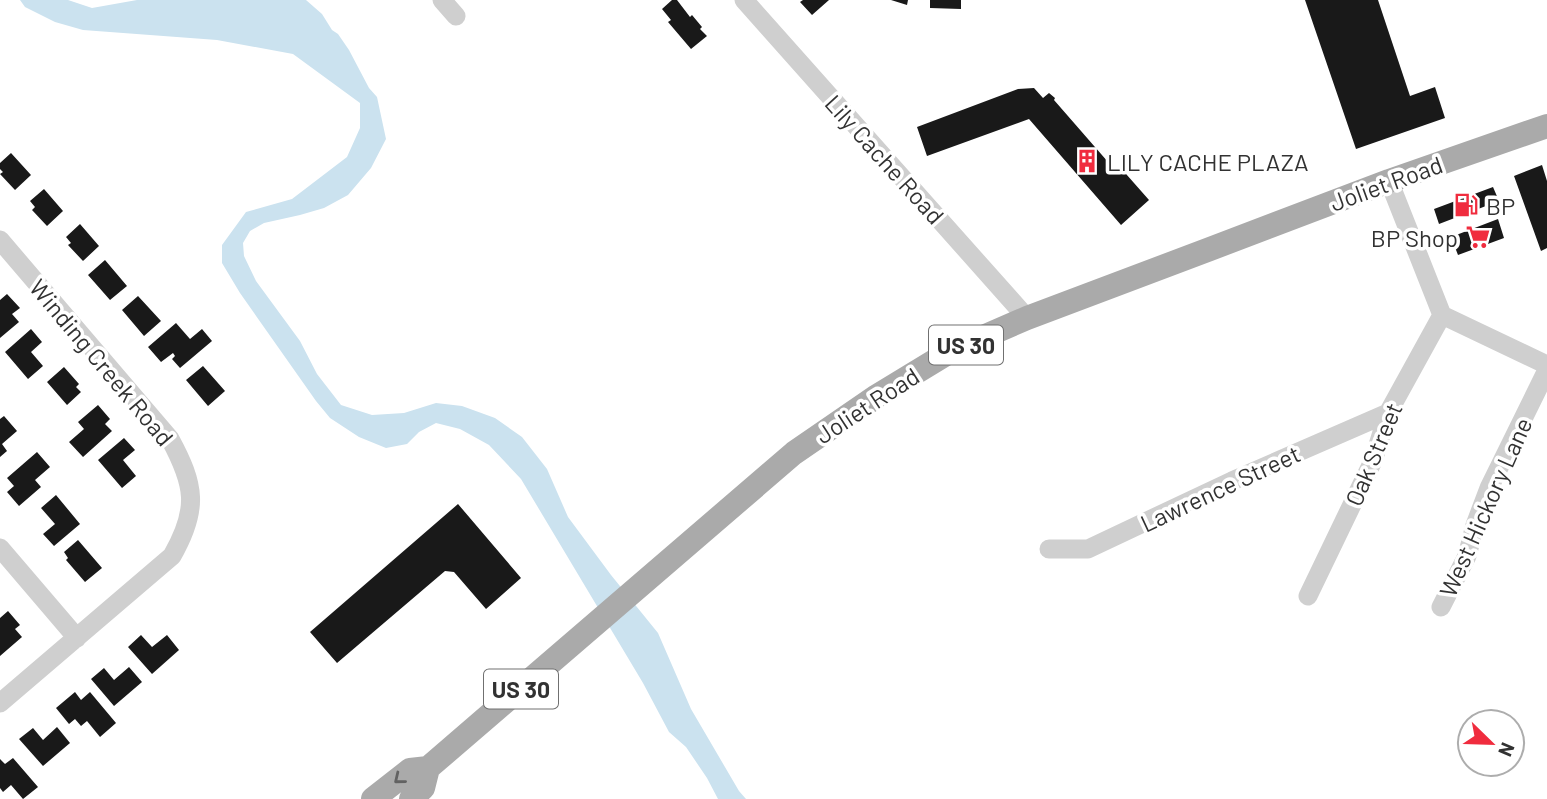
<svg xmlns="http://www.w3.org/2000/svg" width="1547" height="799" font-family="Barlow,sans-serif">
<style>
.water{fill:#cbe2ef}
.building{fill:#191919}
.lines{fill:none;stroke-linecap:round;stroke-linejoin:round}
.minor{stroke:#cfcfcf;stroke-width:19}
.major{stroke:#aaa;stroke-width:24}
.oneway{stroke:#626262}
.labels{text-anchor:middle;dominant-baseline:central;stroke-width:7;stroke-linejoin:round;paint-order:stroke}
.shield{fill:#fff;stroke:#707070;stroke-width:2}
.shield-label{font-size:23px;font-weight:bold;fill:#323232}
.street-label{font-size:24px;fill:#323232;stroke:#fff}
.poi-label{font-size:24px;fill:#323232;stroke:#fff;text-anchor:start}
</style>
<rect width="100%" height="100%" fill="#fff"/>
<path class="water" d="M 20,0 L 68,0 L 92,8 L 137,0 L 306,0 L 322,14 L 332,30 L 338,34 L 349,50 L 369,88 L 377,97 L 386,139 L 371,168 L 348,195 L 324,208 L 300,215 L 264,223 L 250,231 L 243,243 L 244,256 L 256,281 L 300,341 L 317,374 L 341,405 L 372,415 L 404,413 L 436,403 L 462,406 L 495,418 L 522,437 L 547,469 L 568,517 L 611,575 L 658,633 L 691,709 L 739,791 L 746,799 L 718,799 L 707,778 L 686,747 L 669,732 L 643,683 L 521,479 L 489,445 L 460,429 L 436,423 L 419,432 L 407,444 L 386,448 L 359,437 L 330,418 L 316,401 L 240,293 L 222,263 L 222,245 L 246,212 L 292,199 L 347,157 L 360,128 L 360,103 L 293,54 L 217,40 L 83,30 L 55,22 L 25,7 Z"/>
<path class="building" d="M 672,0 L 677,0 L 690,17 L 692,15 L 702,27 L 700,29 L 707,36 L 691,49 L 668,22 L 671,20 L 662,9 Z
M 803,0 L 829,0 L 812,15 L 800,2 Z
M 891,0 L 908,0 L 907,5 Z
M 930,0 L 961,0 L 961,9 L 930,8 Z
M 1305,0 L 1378,0 L 1410,96 L 1435,87 L 1445,118 L 1356,149 Z
M 1034,88 L 1043,98 L 1049,93 L 1055,98 L 1054,100 L 1115,170 L 1119,166 L 1149,200 L 1121,225 L 1029,119 L 927,156 L 917,127 L 1018,89 Z
M 11,153 L 31,175 L 15,190 L 0,174 L 3,172 L 0,169 L 0,163 Z
M 1542,165 L 1547,181 L 1547,248 L 1541,251 L 1514,176 Z
M 1493,187 L 1499,201 L 1439,224 L 1434,209 Z
M 44,189 L 63,211 L 47,226 L 32,210 L 35,207 L 30,201 Z
M 1498,219 L 1504,238 L 1458,255 L 1451,237 Z
M 80,224 L 99,246 L 83,261 L 68,245 L 71,243 L 66,237 Z
M 105,260 L 127,286 L 110,300 L 88,275 Z
M 7,294 L 20,308 L 12,314 L 19,322 L 0,338 L 0,300 Z
M 138,296 L 161,321 L 144,336 L 122,310 Z
M 176,323 L 190,339 L 202,329 L 212,341 L 180,368 L 172,359 L 175,356 L 173,353 L 161,362 L 148,347 Z
M 31,329 L 42,342 L 31,352 L 43,366 L 28,379 L 5,352 Z
M 203,366 L 225,391 L 208,406 L 186,380 Z
M 64,367 L 79,384 L 76,387 L 81,392 L 67,405 L 47,382 Z
M 98,405 L 110,419 L 105,424 L 112,431 L 83,457 L 69,442 L 84,429 L 78,422 Z
M 4,416 L 17,431 L 2,444 L 7,451 L 0,457 L 0,419 Z
M 124,438 L 135,450 L 123,460 L 136,476 L 122,488 L 98,460 Z
M 37,452 L 50,467 L 35,480 L 41,487 L 19,506 L 7,492 L 14,486 L 7,478 Z
M 56,495 L 80,524 L 54,546 L 43,534 L 55,524 L 41,508 Z
M 458,504 L 521,578 L 486,609 L 454,572 L 445,571 L 337,663 L 310,632 Z
M 78,540 L 102,568 L 85,582 L 66,560 L 68,558 L 64,552 Z
M 8,611 L 20,625 L 15,629 L 22,637 L 0,656 L 0,618 Z
M 141,635 L 152,647 L 167,635 L 179,650 L 152,674 L 128,647 Z
M 129,667 L 142,682 L 114,706 L 91,679 L 104,668 L 114,680 Z
M 75,692 L 81,700 L 90,692 L 116,723 L 100,737 L 87,721 L 81,726 L 75,719 L 69,724 L 56,708 Z
M 57,727 L 70,743 L 43,766 L 19,739 L 33,728 L 43,740 Z
M 13,758 L 38,787 L 23,799 L 11,785 L 3,792 L 0,788 L 0,759 L 5,764 Z"/>
<g class="lines">
<path class="minor" d="M 442,0 L 456,16
M 744,0 L 1027,318
M 1389,181 L 1442,315 L 1547,365
M 0,240 L 170,439 C 195,485 199,509 172,556 L 0,703
M 0,548 L 77,638
M 1049,549 L 1088,549 L 1232,481 L 1388,413
M 1308,596 L 1373,461 L 1388,413 L 1442,315
M 1441,607 L 1467,556 L 1475,525 L 1489,488 L 1547,370"/>
<path class="major" d="M 373,799 L 410,770 L 428,768
M 411,799 L 423,788 L 428,768 L 794,453 L 877,396 L 951,351 L 1027,318 L 1210,249 L 1389,181 L 1547,126"/>
</g>
<defs><path id="oneway-chevron" d="M-2-3.5L2.5 0L-2 3.5" fill="none" stroke-width="1.6" stroke-linecap="round" stroke-linejoin="round" transform="scale(1.75)"/></defs>
<use class="oneway" href="#oneway-chevron" transform="translate(399 779) rotate(141)"/>
<defs>
<g id="building-bare" transform="scale(1.89)"><path d="M-4-6H4V6H1V3H-1V6H-4ZM-2.5-4.3h1.7v1.8h-1.7ZM.8-4.3h1.7v1.8H.8ZM-2.5-1h1.7V.8h-1.7ZM.8-1h1.7V.8H.8Z" fill="#f02c3e" stroke="#fff" stroke-width="2.5" paint-order="stroke"/></g>
<g id="fuel-bare" transform="scale(1.89)"><path d="M-5.5-6h7V0h2V4h1.3V-2.5L3-4.5l.8-.8L6-3V5H2.5V1h-1V6h-7ZM-4.2-4.7v3.2H.2V-4.7Z" fill="#f02c3e" stroke="#fff" stroke-width="2.5" paint-order="stroke"/></g>
<g id="supermarket-bare" transform="scale(1.89)"><path d="M-6-5.5h2.5l.6 2H6L4.5 2H-2.5L-4.4-4H-6ZM-1.5 3.2a1.3 1.3 0 1 0 .1 0ZM3 3.2a1.3 1.3 0 1 0 .1 0Z" fill="#f02c3e" stroke="#fff" stroke-width="2.5" paint-order="stroke"/></g>
</defs>
<g fill-rule="evenodd">
<use href="#building-bare" x="1087" y="161"/>
<use href="#fuel-bare" x="1466" y="205"/>
<use href="#supermarket-bare" x="1478" y="237"/>
</g>
<g class="labels">
<g class="shield">
<rect x="929" y="325.5" width="74" height="39" rx="5"/>
<rect x="484" y="669.5" width="74" height="39" rx="5"/>
</g>
<g class="shield-label">
<text x="966" y="345">US 30</text>
<text x="521" y="689">US 30</text>
</g>
<g class="street-label">
<text transform="translate(885 159) rotate(48)">Lily Cache Road</text>
<text transform="translate(1386 183) rotate(-20)">Joliet Road</text>
<text transform="translate(102 362) rotate(50)">Winding Creek Road</text>
<text transform="translate(867 405) rotate(-33)">Joliet Road</text>
<text transform="translate(1373 454) rotate(-67)">Oak Street</text>
<text transform="translate(1220 488) rotate(-25)">Lawrence Street</text>
<text transform="translate(1485 507) rotate(-66)">West Hickory Lane</text>
</g>
<g class="poi-label">
<text x="1107" y="161">LILY CACHE PLAZA</text>
<text x="1486" y="205">BP</text>
<text x="1458" y="237" text-anchor="end">BP Shop</text>
</g>
</g>
<g transform="translate(1491 743) rotate(113)"><circle r="33" fill="#ffffff" stroke="#adadad" stroke-width="2"/>
<path d="M0-5L12 26L0 18L-12 26Z" fill="#f02c3e"/>
<text y="-10" font-size="19" font-weight="bold" text-anchor="middle" fill="#323232">N</text>
</g>
</svg>
